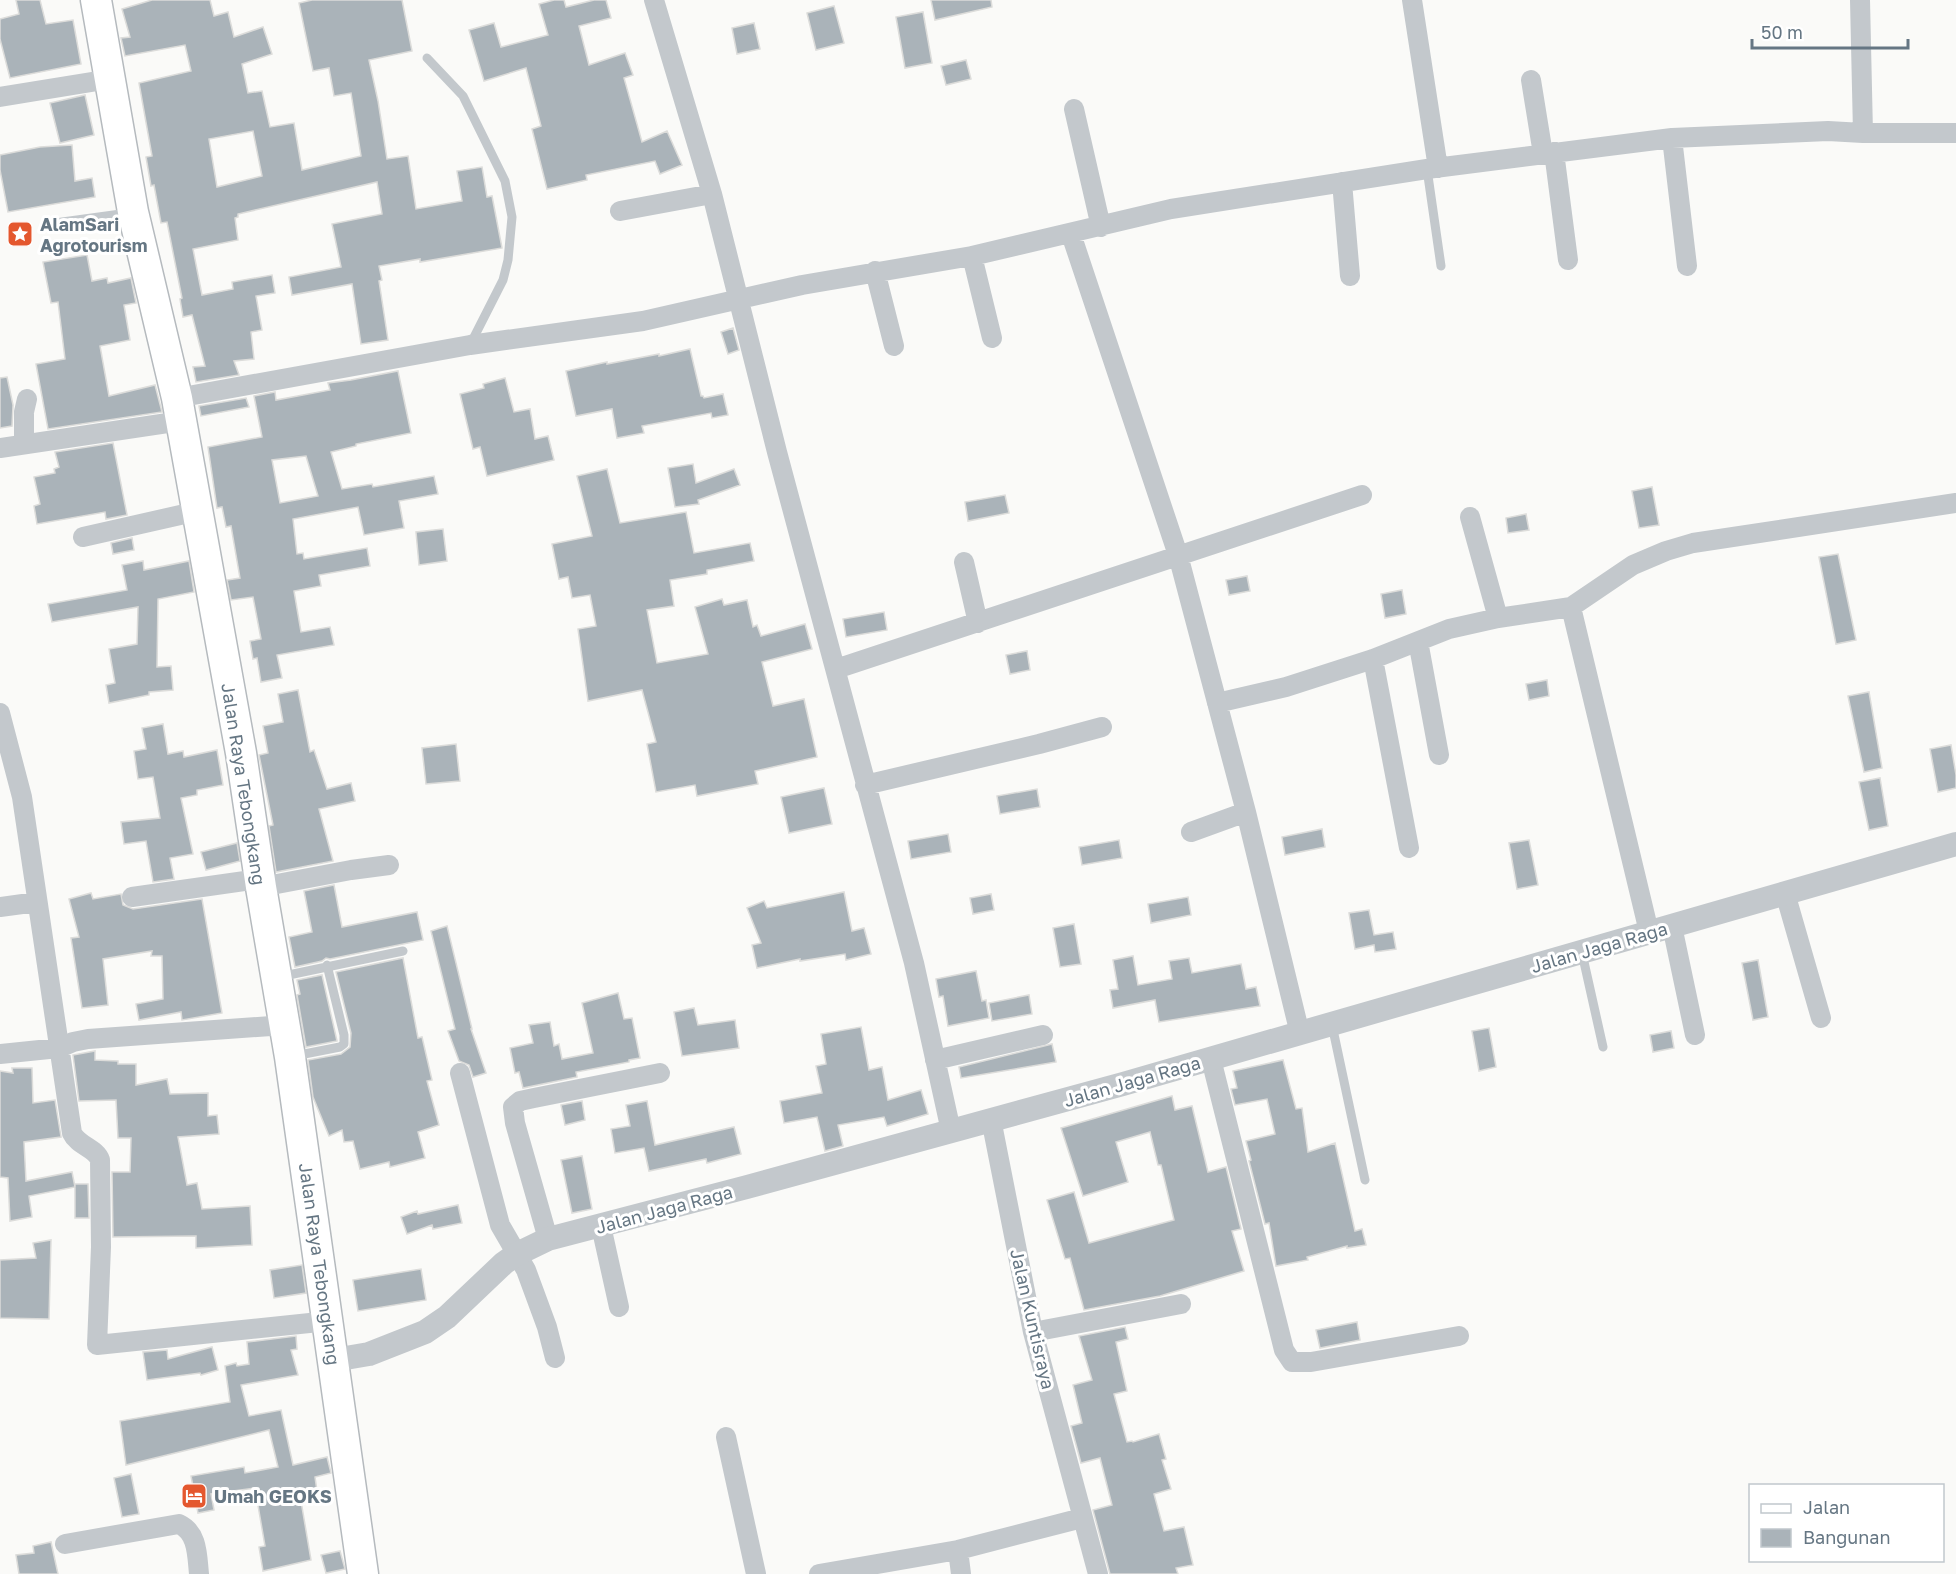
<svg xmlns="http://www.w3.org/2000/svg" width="1956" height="1574" font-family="'Golos Text',sans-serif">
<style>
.building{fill:#aab3b9;stroke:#dcdcda;stroke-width:1.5;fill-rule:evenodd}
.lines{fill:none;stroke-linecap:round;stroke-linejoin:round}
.primary-casing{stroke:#b5babe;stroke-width:33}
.service{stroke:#c3c8cc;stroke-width:9}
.minor{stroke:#c3c8cc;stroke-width:20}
.tertiary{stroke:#c3c8cc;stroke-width:24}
.primary{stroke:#fff;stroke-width:30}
.labels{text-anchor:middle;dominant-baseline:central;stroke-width:6;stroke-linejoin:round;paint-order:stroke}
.poi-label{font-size:18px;font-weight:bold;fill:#657683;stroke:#fff;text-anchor:start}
.street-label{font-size:18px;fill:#657683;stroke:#fff}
</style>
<rect width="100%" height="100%" fill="#fafaf8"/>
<path class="building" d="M 16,0 L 40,0 L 46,24 L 73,20 L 81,64 L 10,78 L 0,39 L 0,19 L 19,14 Z
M 152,0 L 210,0 L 214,16 L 228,12 L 234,37 L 263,27 L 272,54 L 242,64 L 248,93 L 262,91 L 270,127 L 294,123 L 302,170 L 361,156 L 351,93 L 334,96 L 329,68 L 313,71 L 299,3 L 312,0 L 402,0 L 412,51 L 369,60 L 378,101 L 387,159 L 408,156 L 416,209 L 462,201 L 457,171 L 482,167 L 487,197 L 492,196 L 502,248 L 420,262 L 420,259 L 379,266 L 382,280 L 379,281 L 388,340 L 361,344 L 352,284 L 292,295 L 289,277 L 341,267 L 332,224 L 382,214 L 377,182 L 238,214 L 238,217 L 235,218 L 238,240 L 193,249 L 202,295 L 233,289 L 232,282 L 272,275 L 275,293 L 256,296 L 262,330 L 251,332 L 254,359 L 234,361 L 239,375 L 196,382 L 193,367 L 205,366 L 192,315 L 183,317 L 180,299 L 182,298 L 167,222 L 161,223 L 154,185 L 151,186 L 146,157 L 152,156 L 139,83 L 191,71 L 185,45 L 125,56 L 121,38 L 130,37 L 122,9 ZM 253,131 L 262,176 L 217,187 L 209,139 Z
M 554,0 L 564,0 L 566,7 L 594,0 L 606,0 L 611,18 L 579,26 L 589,65 L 625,53 L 633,75 L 624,78 L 642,142 L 667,131 L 682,165 L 660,174 L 655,161 L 586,175 L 587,180 L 547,189 L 532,129 L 541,126 L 526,68 L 484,81 L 469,30 L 494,23 L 501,47 L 548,35 L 539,4 Z
M 931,0 L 991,0 L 992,7 L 935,20 Z
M 834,6 L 844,43 L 816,50 L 807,13 Z
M 923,12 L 932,63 L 905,68 L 896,17 Z
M 754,23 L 760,49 L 737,54 L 732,28 Z
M 966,60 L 971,79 L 946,85 L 941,66 Z
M 85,95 L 94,135 L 60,143 L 50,103 Z
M 72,145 L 75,181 L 92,178 L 95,197 L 8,212 L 0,170 L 0,155 L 40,147 Z
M 87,255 L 92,281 L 107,278 L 108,283 L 131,278 L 136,303 L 124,305 L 130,340 L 100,346 L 109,396 L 155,385 L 162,412 L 48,429 L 36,364 L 65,359 L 58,302 L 51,303 L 43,262 Z
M 733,328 L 739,350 L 728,354 L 721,332 Z
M 690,349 L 701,396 L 703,396 L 704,398 L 723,394 L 728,415 L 712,418 L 711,413 L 642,426 L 644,433 L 617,438 L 612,409 L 576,416 L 566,371 L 607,362 L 607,364 L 659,354 L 659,356 Z
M 398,371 L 411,433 L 356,444 L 356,446 L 331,452 L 342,489 L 372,484 L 373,487 L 434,476 L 438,494 L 399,501 L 404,528 L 364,535 L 358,507 L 293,519 L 297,554 L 303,553 L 304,559 L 367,548 L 370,566 L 319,575 L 321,586 L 294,591 L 301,632 L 330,627 L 334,645 L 277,655 L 282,678 L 261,682 L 257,658 L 253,659 L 250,641 L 261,639 L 253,597 L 231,600 L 227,580 L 240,578 L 231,526 L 226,527 L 222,507 L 217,508 L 208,447 L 262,437 L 254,396 L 275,392 L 276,400 L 330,390 L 328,383 L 351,380 ZM 306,456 L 318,496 L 280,503 L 272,460 Z
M 7,377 L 13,405 L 12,426 L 0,428 L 0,378 Z
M 505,378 L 514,412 L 530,409 L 535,439 L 548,436 L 554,460 L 487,476 L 480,447 L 473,449 L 460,394 L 484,388 L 483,384 Z
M 246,398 L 249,407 L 201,416 L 199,406 Z
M 113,443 L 127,515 L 106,519 L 105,512 L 37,524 L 34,506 L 40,504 L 34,477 L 55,473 L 54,469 L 59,467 L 55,452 Z
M 693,464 L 696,483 L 734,469 L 740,485 L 698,500 L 699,504 L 675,507 L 668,468 Z
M 607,469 L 620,523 L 686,512 L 694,553 L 750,543 L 754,561 L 707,570 L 707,574 L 670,580 L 674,606 L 647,610 L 657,663 L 708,654 L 695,607 L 722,599 L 724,605 L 747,600 L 753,627 L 757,625 L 761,636 L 805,624 L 812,649 L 762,662 L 773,706 L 804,699 L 817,757 L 755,771 L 758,784 L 697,796 L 695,785 L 656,792 L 647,744 L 656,742 L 642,690 L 588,701 L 578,629 L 596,626 L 590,595 L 572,598 L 568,577 L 559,579 L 552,544 L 592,536 L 577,476 Z
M 1652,487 L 1659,525 L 1639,528 L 1632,491 Z
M 1005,495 L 1009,513 L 968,521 L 965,502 Z
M 1526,514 L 1529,530 L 1508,533 L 1506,518 Z
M 443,529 L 447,561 L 419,565 L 416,532 Z
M 132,538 L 134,550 L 113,554 L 111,543 Z
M 1838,554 L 1856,640 L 1836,644 L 1819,557 Z
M 143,561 L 144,570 L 189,561 L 194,592 L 158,599 L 157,667 L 171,666 L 173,690 L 149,692 L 149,695 L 109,703 L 106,685 L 115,683 L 109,649 L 137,644 L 138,607 L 52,622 L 48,604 L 127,590 L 122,565 Z
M 1247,576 L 1250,591 L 1229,595 L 1226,580 Z
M 1402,590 L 1406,614 L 1385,618 L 1381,594 Z
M 884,612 L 887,630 L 846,637 L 843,619 Z
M 1027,651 L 1030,670 L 1010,674 L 1006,655 Z
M 1547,680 L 1549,696 L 1529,700 L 1526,684 Z
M 298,690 L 310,752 L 314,750 L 327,789 L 351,783 L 355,801 L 319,809 L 333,861 L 276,872 L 269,826 L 273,825 L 259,755 L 268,753 L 263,726 L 283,722 L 278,694 Z
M 1869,692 L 1882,768 L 1864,772 L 1848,696 Z
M 163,724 L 168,754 L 183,751 L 184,757 L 217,750 L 223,785 L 197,790 L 197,795 L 181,798 L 193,854 L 170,858 L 174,879 L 153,882 L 146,841 L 124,844 L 121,822 L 160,818 L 153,777 L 138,779 L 134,751 L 146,749 L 142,728 Z
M 456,744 L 460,781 L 426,784 L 422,748 Z
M 1951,745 L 1956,775 L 1956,788 L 1938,792 L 1930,749 Z
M 1880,778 L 1888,826 L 1869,830 L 1859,782 Z
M 824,788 L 832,824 L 789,833 L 781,797 Z
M 1037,789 L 1040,807 L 1000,814 L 997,796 Z
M 1322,829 L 1325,847 L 1285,855 L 1282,837 Z
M 948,834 L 951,852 L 911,859 L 908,841 Z
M 1119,840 L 1122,858 L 1082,865 L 1079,847 Z
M 1529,840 L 1538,885 L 1517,889 L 1509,843 Z
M 237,843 L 240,861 L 206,870 L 201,852 Z
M 334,885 L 342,927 L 417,912 L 423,940 L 330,959 L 326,958 L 322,961 L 295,967 L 289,937 L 312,932 L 304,891 Z
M 844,892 L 852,931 L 864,928 L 871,954 L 846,960 L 845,954 L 800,961 L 800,959 L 757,968 L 752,945 L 761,943 L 747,908 L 764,901 L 767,908 Z
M 91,893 L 93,899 L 121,894 L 123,905 L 133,909 L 202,899 L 222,1013 L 182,1020 L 181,1012 L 139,1020 L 136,1004 L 163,999 L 162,956 L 151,956 L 152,951 L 103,959 L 108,1005 L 82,1008 L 71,938 L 79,937 L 69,899 Z
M 991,894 L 994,910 L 973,914 L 970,898 Z
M 1188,897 L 1191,915 L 1151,923 L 1148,904 Z
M 1369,910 L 1374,935 L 1393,932 L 1396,949 L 1375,952 L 1374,945 L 1355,949 L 1349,913 Z
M 1074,924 L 1081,964 L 1060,967 L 1053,928 Z
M 447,926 L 472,1029 L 471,1029 L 486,1073 L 473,1077 L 469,1065 L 459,1061 L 448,1031 L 455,1029 L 431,931 Z
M 1133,956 L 1138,985 L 1172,979 L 1169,961 L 1189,958 L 1192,973 L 1241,964 L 1246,989 L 1256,987 L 1260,1006 L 1159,1022 L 1155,1000 L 1113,1008 L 1110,990 L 1118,989 L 1113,960 Z
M 403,958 L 418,1038 L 422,1037 L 432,1080 L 427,1081 L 439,1125 L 418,1132 L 425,1158 L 390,1167 L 389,1162 L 360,1169 L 353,1141 L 344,1142 L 342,1130 L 329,1136 L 313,1097 L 308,1060 L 341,1054 L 350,1047 L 351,1033 L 336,972 Z
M 1758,960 L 1768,1017 L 1753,1020 L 1742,963 Z
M 976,971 L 982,1001 L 986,1000 L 989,1018 L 948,1026 L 943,996 L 939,997 L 936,979 Z
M 322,975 L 337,1041 L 306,1047 L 297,995 L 300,994 L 297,980 Z
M 618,993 L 624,1019 L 632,1018 L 640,1058 L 629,1060 L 629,1062 L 576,1072 L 577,1077 L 523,1088 L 519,1072 L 515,1073 L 510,1048 L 533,1043 L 529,1025 L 550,1022 L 554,1046 L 559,1044 L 562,1059 L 593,1053 L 582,1003 Z
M 1029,995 L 1032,1014 L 992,1021 L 989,1003 Z
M 694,1008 L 698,1025 L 735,1020 L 739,1048 L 682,1056 L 674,1012 Z
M 861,1027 L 869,1070 L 882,1067 L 888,1100 L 921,1090 L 928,1114 L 887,1126 L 884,1117 L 838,1125 L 843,1146 L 825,1151 L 817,1117 L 784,1123 L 780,1101 L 822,1093 L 816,1066 L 826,1064 L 821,1034 Z
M 1489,1028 L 1496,1067 L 1479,1071 L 1472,1031 Z
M 1671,1031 L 1674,1048 L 1653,1052 L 1650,1035 Z
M 1052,1044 L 1056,1062 L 961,1078 L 959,1067 Z
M 95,1051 L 95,1060 L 118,1061 L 118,1064 L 136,1064 L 136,1085 L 167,1079 L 170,1094 L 208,1093 L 208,1116 L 217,1115 L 219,1134 L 178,1137 L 187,1185 L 197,1183 L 202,1209 L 250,1206 L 252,1245 L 196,1248 L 196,1236 L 113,1237 L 112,1172 L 130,1172 L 131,1138 L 118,1138 L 116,1100 L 79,1101 L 73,1055 Z
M 1283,1060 L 1296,1109 L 1302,1108 L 1308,1152 L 1335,1143 L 1355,1231 L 1362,1229 L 1366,1245 L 1347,1248 L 1347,1246 L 1307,1257 L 1308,1260 L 1276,1266 L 1269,1223 L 1265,1224 L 1249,1161 L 1251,1160 L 1246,1141 L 1275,1134 L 1267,1099 L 1235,1105 L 1231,1089 L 1237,1088 L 1233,1071 Z
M 12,1068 L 32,1068 L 33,1103 L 55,1100 L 61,1137 L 24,1142 L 26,1181 L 72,1172 L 75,1187 L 29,1196 L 32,1217 L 10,1221 L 8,1178 L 0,1177 L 0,1071 L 13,1073 Z
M 1172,1096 L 1175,1110 L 1192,1106 L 1208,1172 L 1226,1167 L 1241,1229 L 1232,1231 L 1244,1271 L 1160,1296 L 1084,1310 L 1070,1258 L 1065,1259 L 1047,1200 L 1074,1192 L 1089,1243 L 1174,1220 L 1161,1165 L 1158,1165 L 1150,1132 L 1116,1142 L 1128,1182 L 1083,1196 L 1061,1128 Z
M 582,1101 L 585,1120 L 565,1125 L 561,1105 Z
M 647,1101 L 655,1145 L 734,1127 L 741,1154 L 707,1163 L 706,1159 L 649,1171 L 644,1148 L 615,1153 L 611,1129 L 630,1126 L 626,1105 Z
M 582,1156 L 592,1209 L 572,1213 L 561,1160 Z
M 75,1184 L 88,1184 L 89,1218 L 75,1218 Z
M 458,1205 L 462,1223 L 433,1229 L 432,1225 L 407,1234 L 401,1217 L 417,1211 L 418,1214 Z
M 51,1240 L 49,1319 L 0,1318 L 0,1260 L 36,1258 L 33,1243 Z
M 302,1265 L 306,1293 L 274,1298 L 270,1270 Z
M 421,1269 L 426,1300 L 358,1311 L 353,1280 Z
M 1357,1322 L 1360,1340 L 1320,1348 L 1316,1330 Z
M 1125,1327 L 1128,1339 L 1116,1342 L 1127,1391 L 1114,1394 L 1127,1442 L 1132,1441 L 1133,1442 L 1159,1434 L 1166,1459 L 1162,1460 L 1171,1489 L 1154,1494 L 1164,1531 L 1184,1527 L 1193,1565 L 1176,1568 L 1178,1574 L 1110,1574 L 1093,1510 L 1112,1505 L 1100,1458 L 1081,1463 L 1071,1426 L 1082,1423 L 1073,1385 L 1092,1380 L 1079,1336 Z
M 296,1336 L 297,1349 L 291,1350 L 298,1375 L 241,1385 L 249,1416 L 281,1410 L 293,1465 L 327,1457 L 331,1473 L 315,1477 L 318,1498 L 301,1501 L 311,1560 L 263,1571 L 259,1547 L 265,1546 L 255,1488 L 211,1494 L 214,1510 L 198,1513 L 191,1476 L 244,1467 L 245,1473 L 278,1467 L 269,1430 L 126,1465 L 120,1421 L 230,1402 L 225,1366 L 236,1363 L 237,1366 L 249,1364 L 247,1342 Z
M 212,1347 L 218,1370 L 201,1375 L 200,1373 L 147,1380 L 143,1352 L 167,1350 L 168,1359 Z
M 131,1474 L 139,1514 L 122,1517 L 114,1478 Z
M 51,1542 L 58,1574 L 19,1574 L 16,1555 L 34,1553 L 33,1546 Z
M 340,1551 L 345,1569 L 326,1573 L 321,1555 Z"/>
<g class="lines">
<g class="primary-casing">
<path id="primary" d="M 96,0 L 133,212 L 177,398 L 241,753 L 261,887 L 290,1057 L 363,1574"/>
</g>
<path class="service" d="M 427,58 L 463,96 L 505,181 L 512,217 L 508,260 L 503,280 L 470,345
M 1427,169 L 1441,266
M 55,223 L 128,213
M 1582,953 L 1603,1047
M 279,977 L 403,951
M 1332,1025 L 1365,1180
M 294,1056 L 340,1047 L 344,1044 L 344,1035 L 327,965"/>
<path class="minor" d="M 654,0 L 712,194 L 777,452 L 914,963 L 951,1131
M 1412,0 L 1438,168
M 1860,0 L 1863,133
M 1531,80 L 1543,154
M 0,97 L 110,79
M 1074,109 L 1101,227
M 1672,138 L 1687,266
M 1554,152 L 1568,260
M 1342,182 L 1350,276
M 620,211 L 712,194
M 1071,234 L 1178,555 L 1246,812 L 1300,1034
M 972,256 L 992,338
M 875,271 L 894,346
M 177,398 L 470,345 L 643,321 L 802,285 L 972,256 L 1171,209 L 1427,169 L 1672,138 L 1828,131 L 1863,133 L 1956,133
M 24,444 L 24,412 L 27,399
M 0,448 L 181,421
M 1470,517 L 1498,618
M 83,537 L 198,511
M 964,562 L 978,623
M 1571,607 L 1649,932
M 1418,641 L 1439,755
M 1373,659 L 1409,848
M 836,669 L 1362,495
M 1217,703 L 1286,687 L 1373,659 L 1449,629 L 1498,618 L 1571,607 L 1633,565 L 1666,551 L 1693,543 L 1956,503
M 0,713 L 22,797 L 72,1133 C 78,1146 96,1148 100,1160 L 101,1247 L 97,1345 L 329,1321
M 865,785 L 1039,744 L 1102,727
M 1191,832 L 1246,812
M 261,887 L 351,870 L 389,865
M 1785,893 L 1821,1018
M 132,897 L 259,879
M 0,907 L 37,902
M 1672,926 L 1695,1035
M 0,1054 L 59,1048 L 73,1042 L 88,1039 L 285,1025
M 1211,1059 L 1284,1350 L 1292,1362 L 1311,1362 L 1459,1336
M 935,1060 L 1043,1035
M 460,1073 L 500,1225 L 526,1270 L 547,1327 L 555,1358
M 991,1119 L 1033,1332 L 1098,1574
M 601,1226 L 619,1307
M 548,1239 L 515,1123 L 513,1107 L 520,1101 L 534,1098 L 660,1073
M 1033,1332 L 1181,1304
M 726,1437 L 756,1574
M 65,1544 L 179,1524 C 198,1533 197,1555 199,1574
M 958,1550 L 961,1574
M 819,1574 L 958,1550 L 1082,1518"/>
<path class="tertiary" d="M 334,1360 L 369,1354 L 425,1332 L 447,1317 L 504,1263 L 517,1254 L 548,1239 L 747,1187 L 1123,1084 L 1956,844"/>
<use href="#primary" class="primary"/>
</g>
<defs>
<g id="sight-square" transform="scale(1.35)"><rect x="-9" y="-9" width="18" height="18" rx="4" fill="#e4572e" stroke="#fff"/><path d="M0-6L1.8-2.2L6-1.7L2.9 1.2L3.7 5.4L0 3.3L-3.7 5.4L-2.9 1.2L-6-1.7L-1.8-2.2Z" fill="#fff"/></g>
<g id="hotel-square" transform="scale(1.35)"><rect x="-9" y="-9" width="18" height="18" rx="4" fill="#e4572e" stroke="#fff"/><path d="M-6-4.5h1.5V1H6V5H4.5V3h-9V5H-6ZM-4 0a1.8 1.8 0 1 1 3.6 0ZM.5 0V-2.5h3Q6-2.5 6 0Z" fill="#fff"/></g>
</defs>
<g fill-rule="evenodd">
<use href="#sight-square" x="20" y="234"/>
<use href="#hotel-square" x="194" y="1496"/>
</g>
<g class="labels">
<g class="poi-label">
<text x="40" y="224">AlamSari<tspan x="40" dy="21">Agrotourism</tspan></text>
<text x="214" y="1496">Umah GEOKS</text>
</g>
<g class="street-label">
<text transform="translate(244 784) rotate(81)">Jalan Raya Tebongkang</text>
<text transform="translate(1599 947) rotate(-16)">Jalan Jaga Raga</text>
<text transform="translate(1132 1081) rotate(-16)">Jalan Jaga Raga</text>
<text transform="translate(664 1209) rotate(-15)">Jalan Jaga Raga</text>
<text transform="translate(320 1264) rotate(82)">Jalan Raya Tebongkang</text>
<text transform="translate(1033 1319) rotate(77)">Jalan Kuntisraya</text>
</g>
</g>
<rect x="1749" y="1484" width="195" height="78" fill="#ffffff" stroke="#c1c8cd" stroke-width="1.5"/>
<rect x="1761" y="1504" width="30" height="9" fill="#ffffff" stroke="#c1c8cd" stroke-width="1.5"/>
<text x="1803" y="1514" font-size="18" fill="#657683">Jalan</text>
<rect x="1761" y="1529" width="30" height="18" fill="#aab3b9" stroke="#c1c8cd" stroke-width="1.5"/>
<text x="1803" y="1544" font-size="18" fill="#657683">Bangunan</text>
<path d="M1752 39v9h156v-9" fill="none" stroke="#657683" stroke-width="3"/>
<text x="1761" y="39" font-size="18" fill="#657683" stroke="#ffffff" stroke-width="4.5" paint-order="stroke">50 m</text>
</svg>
